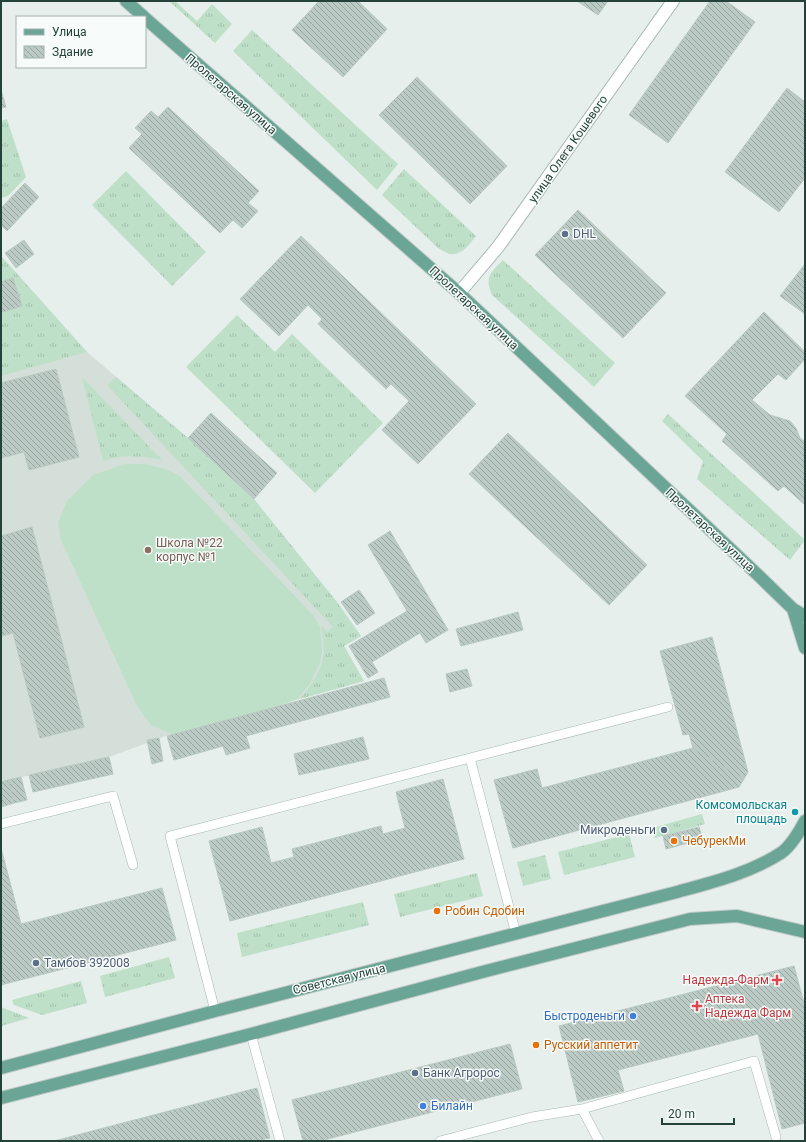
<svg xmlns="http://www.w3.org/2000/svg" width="806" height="1142" font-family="Roboto,sans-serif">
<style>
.built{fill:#d4dfda}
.grass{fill:url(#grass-tufts)}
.pitch{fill:#bfe0c8}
.building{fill:url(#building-back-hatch);stroke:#b8c9c2}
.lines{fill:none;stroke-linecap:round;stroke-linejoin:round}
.lane-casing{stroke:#a8b8b2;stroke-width:10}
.street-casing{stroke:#a8b8b2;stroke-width:14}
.primary-casing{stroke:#c2cac8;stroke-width:14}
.lane{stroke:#fff;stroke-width:9}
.street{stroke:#fff;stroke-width:12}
.primary{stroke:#6aa596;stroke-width:12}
.service-dot{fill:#5c6f8a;stroke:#f7fbf9;stroke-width:1.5}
.education-dot{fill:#8d6e63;stroke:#f7fbf9;stroke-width:1.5}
.culture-dot{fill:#0f9aa8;stroke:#f7fbf9;stroke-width:1.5}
.food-dot{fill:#e8710a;stroke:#f7fbf9;stroke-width:1.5}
.health-dot{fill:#e0444e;stroke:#f7fbf9;stroke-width:1.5}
.shop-dot{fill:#3f7fe0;stroke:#f7fbf9;stroke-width:1.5}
.labels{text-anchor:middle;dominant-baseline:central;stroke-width:3;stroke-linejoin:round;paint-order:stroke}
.street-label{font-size:12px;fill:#24423a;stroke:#f7fbf9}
.service-label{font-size:12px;fill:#4e5e75;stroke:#f7fbf9;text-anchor:start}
.education-label{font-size:12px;fill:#785e54;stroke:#f7fbf9;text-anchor:start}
.culture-label{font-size:12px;fill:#0d838f;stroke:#f7fbf9;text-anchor:end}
.food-label{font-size:12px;fill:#c56008;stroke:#f7fbf9;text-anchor:start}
.health-label{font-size:12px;fill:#be3a42;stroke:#f7fbf9;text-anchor:end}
.shop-label{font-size:12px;fill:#366cbe;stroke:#f7fbf9;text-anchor:end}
</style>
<defs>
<pattern id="grass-tufts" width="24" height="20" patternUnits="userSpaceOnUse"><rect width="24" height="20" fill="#bfe0c8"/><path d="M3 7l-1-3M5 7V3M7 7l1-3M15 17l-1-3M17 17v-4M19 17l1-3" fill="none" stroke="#a4c1ad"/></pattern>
<pattern id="building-back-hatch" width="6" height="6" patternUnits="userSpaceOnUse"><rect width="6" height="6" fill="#bbcac4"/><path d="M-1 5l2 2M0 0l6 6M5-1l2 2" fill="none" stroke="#98a6a0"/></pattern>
</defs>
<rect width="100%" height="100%" fill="#e6efeb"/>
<path class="built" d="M 1,257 L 2,257 L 87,352 L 188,438 L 337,602 L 361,636 L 344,646 L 364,681 L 166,736 L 109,757 L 1,782 Z"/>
<path class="grass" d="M 169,1 L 175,1 L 197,21 L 212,4 L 232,24 L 215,43 Z
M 252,30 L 398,164 L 377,190 L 233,51 Z
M 7,119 L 26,177 L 8,196 L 1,198 L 1,121 Z
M 404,169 L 476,236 C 464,251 457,261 438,248 L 382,195 Z
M 126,171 L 206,252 L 172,286 L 92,205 Z
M 1,257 L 2,257 L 87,352 L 1,376 L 1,305 L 3,311 L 22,306 L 13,278 L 1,282 Z
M 503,260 L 615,363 L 594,387 L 492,295 C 484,277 491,272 503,260 Z
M 237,315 L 275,352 L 292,334 L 383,423 L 315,493 L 186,367 Z
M 82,377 L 162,460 C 140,456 124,454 103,461 Z
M 116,377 L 188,438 L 254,499 L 337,602 L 361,636 L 344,646 L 364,681 L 300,699 C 311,686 323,668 324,651 C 324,642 322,633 321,625 L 327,632 L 333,627 L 107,385 Z
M 668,414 L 805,540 L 790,560 L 697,479 L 703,461 L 662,421 Z
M 702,814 L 705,824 L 655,838 L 652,828 Z
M 629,834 L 635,857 L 564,875 L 558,852 Z
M 545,855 L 551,879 L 523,886 L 517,862 Z
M 477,873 L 483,896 L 400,917 L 394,894 Z
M 363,902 L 369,925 L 242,957 L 237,933 Z
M 169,957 L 175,978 L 105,997 L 100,976 Z
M 81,981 L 87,1003 L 42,1015 L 14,1005 L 12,1000 Z
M 1,1007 L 29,1018 L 1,1026 Z"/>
<path class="pitch" d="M 125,464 L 144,464 L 163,468 L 180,476 L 314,616 L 320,627 L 322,650 L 320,663 L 309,685 L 298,699 L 203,733 L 176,736 L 151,725 L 137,706 L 61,540 L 58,522 L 67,501 L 93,475 Z"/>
<path class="building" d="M 319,1 L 358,1 L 387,29 L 343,77 L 292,30 Z
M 577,1 L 608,1 L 598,15 Z
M 710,1 L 726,1 L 755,22 L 668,143 L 629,115 Z
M 417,77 L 507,166 L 470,204 L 379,115 Z
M 787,88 L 805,102 L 805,178 L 779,212 L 725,172 Z
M 1,90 L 6,107 L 1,108 Z
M 168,107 L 259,191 L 248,203 L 258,211 L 242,228 L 233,220 L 220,233 L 129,148 L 142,134 L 135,128 L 151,111 L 158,117 Z
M 25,183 L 39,197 L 7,231 L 1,225 L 1,208 Z
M 578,210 L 666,293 L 623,338 L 535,255 Z
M 301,236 L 476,404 L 418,464 L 382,430 L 409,401 L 391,384 L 386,389 L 318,324 L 322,319 L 308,305 L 279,336 L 240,299 Z
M 24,240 L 34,254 L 16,268 L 5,253 Z
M 805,264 L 805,314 L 780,296 Z
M 13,278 L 22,306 L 3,312 L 1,305 L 1,282 Z
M 764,312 L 805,352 L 805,359 L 786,380 L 778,374 L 752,400 L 770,415 L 790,421 L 796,428 L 800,438 L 805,442 L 805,505 L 784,486 L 778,491 L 722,441 L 727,434 L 685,396 Z
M 56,369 L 79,457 L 29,470 L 24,452 L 1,458 L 1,383 Z
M 211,413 L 277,473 L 254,499 L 188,438 Z
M 508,433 L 647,565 L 609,605 L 469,474 Z
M 32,527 L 84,727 L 40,738 L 13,633 L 1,636 L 1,536 Z
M 390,531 L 448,630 L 426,643 L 420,633 L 372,662 L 378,672 L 368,678 L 349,646 L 407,611 L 368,545 Z
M 359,590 L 375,613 L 357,625 L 341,602 Z
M 518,612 L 523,630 L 461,646 L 456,629 Z
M 712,637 L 748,772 L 744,779 L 693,748 L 689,734 L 683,735 L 660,651 Z
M 467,669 L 472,686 L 450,692 L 446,674 Z
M 384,678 L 390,697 L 246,736 L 250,748 L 226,755 L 223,746 L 174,760 L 167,736 Z
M 363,737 L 369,759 L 299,775 L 294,754 Z
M 159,738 L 163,761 L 152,764 L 147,740 Z
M 693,748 L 744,779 L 739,787 L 513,848 L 494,780 L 537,769 L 542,788 Z
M 109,757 L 113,774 L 33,792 L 29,775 Z
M 21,777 L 27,800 L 14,803 L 8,780 Z
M 443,779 L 464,859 L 230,921 L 209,841 L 262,827 L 271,863 L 294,857 L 292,849 L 381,826 L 383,834 L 405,828 L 396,792 Z
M 8,780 L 14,803 L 1,807 L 1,782 Z
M 699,827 L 703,839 L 666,849 L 663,836 Z
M 1,848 L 21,924 L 162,888 L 176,940 L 1,985 Z
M 794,966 L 805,1007 L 805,1123 L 782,1129 L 758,1034 L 618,1070 L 624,1091 L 578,1102 L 559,1026 Z
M 510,1044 L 522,1089 L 320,1141 L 303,1141 L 292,1100 Z
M 257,1088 L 270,1138 L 256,1141 L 54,1141 Z"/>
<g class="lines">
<g class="lane-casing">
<path id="lane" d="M 1,824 L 113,796 L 133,865
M 516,934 L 470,758 L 668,707
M 215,1011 L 170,836 L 470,758
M 251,1034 L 280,1141
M 582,1109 L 599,1141
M 440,1141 L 532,1117 L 582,1109 L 754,1061 L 776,1137"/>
</g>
<g class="street-casing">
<path id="street" d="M 459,293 L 498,247 L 673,1"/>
</g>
<g class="primary-casing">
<path id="primary" d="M 126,1 L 144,17
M 145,18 L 459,293 L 758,575 L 793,609 L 805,616
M 793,609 L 805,648
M 1,1068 L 215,1011 L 677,892 C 713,882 750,873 781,853 C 790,847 800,831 805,821
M 1,1098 L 251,1034 L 486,971 L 690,919 L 737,916 L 805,932"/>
</g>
<use href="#lane" class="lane"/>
<use href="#street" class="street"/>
<use href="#primary" class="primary"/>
</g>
<g class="service-dot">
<circle cx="565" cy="234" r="4"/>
<circle cx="664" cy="830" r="4"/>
<circle cx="36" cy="963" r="4"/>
<circle cx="415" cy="1073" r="4"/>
</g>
<circle class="education-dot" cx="148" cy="550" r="4"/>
<circle class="culture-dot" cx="795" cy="812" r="4"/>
<g class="food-dot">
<circle cx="674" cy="841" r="4"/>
<circle cx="437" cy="911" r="4"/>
<circle cx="536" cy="1045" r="4"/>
</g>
<g class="health-dot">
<path d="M775 974h4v4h4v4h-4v4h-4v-4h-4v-4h4z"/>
<path d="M695 1000h4v4h4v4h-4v4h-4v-4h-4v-4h4z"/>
</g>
<g class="shop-dot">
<circle cx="633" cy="1016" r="4"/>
<circle cx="423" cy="1106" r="4"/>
</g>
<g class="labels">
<g class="street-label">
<text transform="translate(231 94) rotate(41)">Пролетарская улица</text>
<text transform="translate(568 149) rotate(-55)">улица Олега Кошевого</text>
<text transform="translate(474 308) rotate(43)">Пролетарская улица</text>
<text transform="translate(710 530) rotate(43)">Пролетарская улица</text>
<text transform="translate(339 979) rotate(-14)">Советская улица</text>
</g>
<g class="service-label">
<text x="573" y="234">DHL</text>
<text x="656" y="830" text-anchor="end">Микроденьги</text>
<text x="44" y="963">Тамбов 392008</text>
<text x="423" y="1073">Банк Агророс</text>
</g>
<g class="education-label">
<text x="156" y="543">Школа №22<tspan x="156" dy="14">корпус №1</tspan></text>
</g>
<g class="culture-label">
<text x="787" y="805">Комсомольская<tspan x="787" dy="14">площадь</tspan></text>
</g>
<g class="food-label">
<text x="682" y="841">ЧебурекМи</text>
<text x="445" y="911">Робин Сдобин</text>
<text x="544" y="1045">Русский аппетит</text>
</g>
<g class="health-label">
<text x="769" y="980">Надежда-Фарм</text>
<text x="705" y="999" text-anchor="start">Аптека<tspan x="705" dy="14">Надежда Фарм</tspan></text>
</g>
<g class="shop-label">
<text x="625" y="1016">Быстроденьги</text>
<text x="431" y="1106" text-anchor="start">Билайн</text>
</g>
</g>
<rect width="806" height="1142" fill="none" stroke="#24423a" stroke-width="4"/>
<rect x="16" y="16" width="130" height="52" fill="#f7fbf9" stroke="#a3b1ad"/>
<rect x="24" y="29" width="20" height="6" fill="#6aa596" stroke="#a3b1ad"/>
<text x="52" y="36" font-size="12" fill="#24423a">Улица</text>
<rect x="24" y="46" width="20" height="12" fill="url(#building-back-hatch)" stroke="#a3b1ad"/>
<text x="52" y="56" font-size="12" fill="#24423a">Здание</text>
<path d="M662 1118v6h72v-6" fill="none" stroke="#24423a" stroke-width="2"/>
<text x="668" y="1118" font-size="12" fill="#24423a" stroke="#f7fbf9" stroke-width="3" paint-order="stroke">20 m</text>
</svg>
